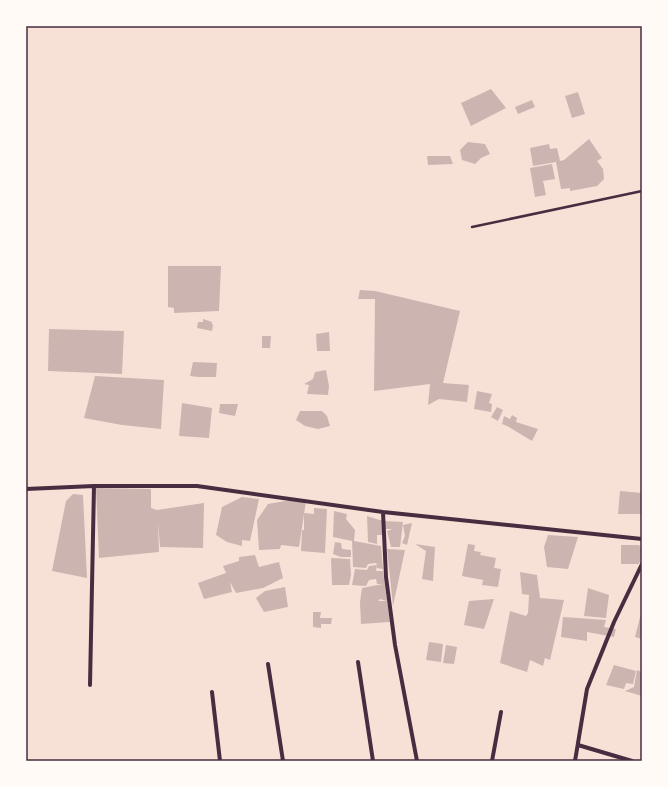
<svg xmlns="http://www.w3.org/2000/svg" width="668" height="787" font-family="'DM Sans',sans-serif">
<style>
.building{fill:#ccb4b1}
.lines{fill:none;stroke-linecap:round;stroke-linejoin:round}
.path{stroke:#4a2c40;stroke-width:2.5}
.minor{stroke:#4a2c40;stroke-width:4}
.neatline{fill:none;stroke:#4a2c40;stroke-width:1.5}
</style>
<rect width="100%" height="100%" fill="#f7e1d7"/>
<path class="building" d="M 491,89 L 506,108 L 471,126 L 461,103 Z
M 578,92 L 585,114 L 572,118 L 565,96 Z
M 532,100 L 535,107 L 518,114 L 515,107 Z
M 589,139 L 602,158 L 597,161 L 603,169 L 604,179 L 597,186 L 570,191 L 570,188 L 561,189 L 556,162 L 533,166 L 530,148 L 549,144 L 550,149 L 557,148 L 560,161 L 564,160 Z
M 468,142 L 485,144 L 490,154 L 481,158 L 475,164 L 462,160 L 460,150 Z
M 427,156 L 450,156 L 453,164 L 428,165 Z
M 552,164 L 555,179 L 543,181 L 546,195 L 535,197 L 530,168 Z
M 168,266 L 221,266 L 219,311 L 174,313 L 174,308 L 168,307 Z
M 360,290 L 375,291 L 460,311 L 443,383 L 469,385 L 467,402 L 439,399 L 428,405 L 430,384 L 374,391 L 375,299 L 358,299 Z
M 203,319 L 212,322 L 212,324 L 213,325 L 212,331 L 197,328 L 198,322 L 203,322 Z
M 49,329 L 124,331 L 122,374 L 48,371 Z
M 329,332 L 330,351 L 317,351 L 316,334 Z
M 262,336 L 271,336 L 270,348 L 262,348 Z
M 193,362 L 217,363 L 216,377 L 198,377 L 190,376 Z
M 326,370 L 329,386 L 328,395 L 307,394 L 309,385 L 304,384 L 313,379 L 315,372 Z
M 95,376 L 164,380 L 161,429 L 122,425 L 84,418 Z
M 477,391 L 492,394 L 489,403 L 492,404 L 491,412 L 474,409 Z
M 182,403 L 212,408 L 209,438 L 179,436 Z
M 220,404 L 238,404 L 235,416 L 219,413 Z
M 497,407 L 503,410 L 498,421 L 491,417 Z
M 300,411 L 322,411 L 327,416 L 330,426 L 318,429 L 305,426 L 296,420 Z
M 512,415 L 517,418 L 516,422 L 538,429 L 532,441 L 507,426 L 502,424 L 504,416 L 510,419 Z
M 96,488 L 151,489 L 151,508 L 157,510 L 204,503 L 203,548 L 160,547 L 158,522 L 159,552 L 99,558 Z
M 620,491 L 642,493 L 642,514 L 618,514 Z
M 73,494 L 83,495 L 87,578 L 52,571 L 66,501 Z
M 242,497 L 259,499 L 250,541 L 242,540 L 242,546 L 227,542 L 216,535 L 222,507 Z
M 285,501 L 306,501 L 299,547 L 281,545 L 280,549 L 259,550 L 257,520 L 268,504 Z
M 314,508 L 327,509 L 325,553 L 301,551 L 302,530 L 304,530 L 304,513 L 314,514 Z
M 334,511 L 347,514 L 346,519 L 355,530 L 354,541 L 381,546 L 383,569 L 377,568 L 377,565 L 376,571 L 383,571 L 387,601 L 380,599 L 378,601 L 387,601 L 390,622 L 361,624 L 360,602 L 362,588 L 383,584 L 377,584 L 376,579 L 369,580 L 366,586 L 352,585 L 355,569 L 367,570 L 369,566 L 377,565 L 376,563 L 368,564 L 366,568 L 353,567 L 352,541 L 333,537 Z
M 367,516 L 383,521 L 403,522 L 400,547 L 391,547 L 387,531 L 392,529 L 384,529 L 384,535 L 377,535 L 377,544 L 368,542 Z
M 412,523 L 407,545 L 402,543 L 405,536 L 403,525 Z
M 548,535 L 578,537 L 568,569 L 547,567 L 544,547 Z
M 335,542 L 341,543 L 342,549 L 351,550 L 351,557 L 341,557 L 333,554 Z
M 415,544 L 435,547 L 433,581 L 422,579 L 426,551 Z
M 468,544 L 475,545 L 474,551 L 481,552 L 480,555 L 496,558 L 494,568 L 501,569 L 498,587 L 482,585 L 483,580 L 462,576 Z
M 621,545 L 639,545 L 642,549 L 642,555 L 639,564 L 621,564 Z
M 387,549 L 405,550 L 393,606 Z
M 255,555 L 259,567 L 279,562 L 283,578 L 263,588 L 236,593 L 230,582 L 232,592 L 204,599 L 198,583 L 226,573 L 223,566 L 239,561 L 239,557 Z
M 331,558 L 350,559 L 351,575 L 349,585 L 332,585 Z
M 520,572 L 537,575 L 540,598 L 564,600 L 550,660 L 545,658 L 543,666 L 530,660 L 527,672 L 500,663 L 510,611 L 526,616 L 528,613 L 529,595 L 522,594 Z
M 285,587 L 288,607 L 264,612 L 256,598 L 265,591 Z
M 588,588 L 609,595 L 606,618 L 584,616 Z
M 494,599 L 484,629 L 464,625 L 469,601 Z
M 313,612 L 321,612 L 320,618 L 332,618 L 331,624 L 321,624 L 321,628 L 313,627 Z
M 563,617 L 606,620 L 604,627 L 616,629 L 614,637 L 587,632 L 587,641 L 561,637 Z
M 640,617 L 642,617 L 642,639 L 635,637 Z
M 429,642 L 443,644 L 441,662 L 426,660 Z
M 446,645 L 457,647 L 454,664 L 443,663 Z
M 614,665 L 636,671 L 633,684 L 626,683 L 624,689 L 606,685 Z
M 637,670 L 642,672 L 642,696 L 625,691 L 634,687 Z"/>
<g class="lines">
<path class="path" d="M 472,227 L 642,191"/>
<path class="minor" d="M 26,489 L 94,486 L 197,486 L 383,512 L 642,539
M 383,512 L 386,577 L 395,645 L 417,761
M 358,662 L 373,761
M 268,664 L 283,761
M 90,685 L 94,486
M 212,692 L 220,761
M 578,745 L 632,761
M 492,761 L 501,712
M 575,761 L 587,689 L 614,622 L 642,564"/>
</g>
<rect width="668" height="787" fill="none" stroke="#fffaf5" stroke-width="54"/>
<rect x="27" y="27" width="614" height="733" class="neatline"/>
</svg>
